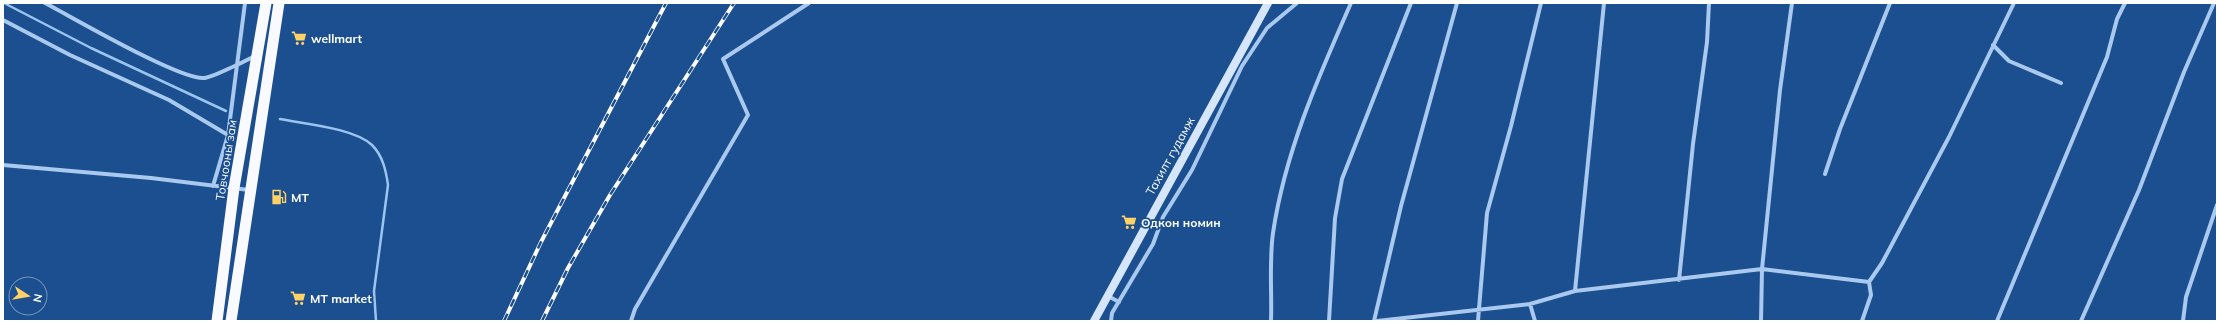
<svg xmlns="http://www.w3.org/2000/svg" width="2220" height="324" font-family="Mulish,sans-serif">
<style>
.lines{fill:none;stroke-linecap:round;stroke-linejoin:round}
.stream{stroke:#9cc4f0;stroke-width:2.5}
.minor{stroke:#a9c9ee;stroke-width:4}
.secondary{stroke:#d6e6fa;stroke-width:8}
.trunk{stroke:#f8faff;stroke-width:11}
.rail-casing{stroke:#fff;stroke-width:4}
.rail{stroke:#1b4f8f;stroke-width:2.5;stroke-dasharray:8;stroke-linecap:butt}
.labels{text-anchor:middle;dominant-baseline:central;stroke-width:3.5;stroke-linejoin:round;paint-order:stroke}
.poi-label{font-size:12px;font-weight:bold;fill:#fff;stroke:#1b4f8f;text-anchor:start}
.street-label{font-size:12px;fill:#fff;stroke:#1b4f8f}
</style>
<rect width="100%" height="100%" fill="#1b4f8f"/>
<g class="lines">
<path class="stream" d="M 4,3 L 91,48 L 226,111
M 280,119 C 305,124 354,128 372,145 C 383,156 386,171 388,185 L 374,291 L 376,321"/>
<path class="minor" d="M 45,3 C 72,17 181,81 205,78 C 215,76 227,69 237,65 L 245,3
M 3,20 L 70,55 L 169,100 L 228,135 L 237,65 L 255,56
M 1993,45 L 2009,61 L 2061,83
M 3,165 L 151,178 L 249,190
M 1825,174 L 1840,129 L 1890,3
M 213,186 L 228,135
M 1679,280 L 1693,144 L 1707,42 L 1709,3
M 1575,291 L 1604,3
M 1108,296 L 1119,302
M 1530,304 L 1535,321
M 631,321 L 635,309 L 748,115 L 723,59 L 809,3
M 1111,321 L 1112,313 L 1153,244 L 1163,217 L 1192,170 L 1242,66 L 1267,28 L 1297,3
M 1271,321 C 1272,292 1269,261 1273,233 C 1285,152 1318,78 1351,3
M 1329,321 L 1335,218 L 1342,179 L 1411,3
M 1374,321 L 1401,206 L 1457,3
M 1377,321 L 1530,304 L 1575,291 L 1762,269 L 1869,282 L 1882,263 L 1949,137 L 2014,3
M 1478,321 L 1487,213 L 1511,126 L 1541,3
M 1761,321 L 1762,269 L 1780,90 L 1792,3
M 1862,321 L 1871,295 L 1869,282
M 1997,321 L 2107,57 L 2117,19 L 2125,3
M 2081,321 L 2139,190 L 2184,72 L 2214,3
M 2183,321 L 2186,297 L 2217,205"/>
<path class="secondary" d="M 1094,321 L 1268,3"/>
<path class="trunk" d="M 217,321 L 234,188 L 266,3
M 231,321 L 279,3"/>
<g class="rail-casing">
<path id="rail" d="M 504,321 L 541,242 L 666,3
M 542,321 L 568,268 L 610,195 L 734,3"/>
</g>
<use href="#rail" class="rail"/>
</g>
<defs>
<g id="supermarket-bare" transform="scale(1.2)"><path d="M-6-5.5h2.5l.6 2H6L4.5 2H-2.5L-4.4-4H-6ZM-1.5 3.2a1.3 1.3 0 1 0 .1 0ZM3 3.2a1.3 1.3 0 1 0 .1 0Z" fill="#ffd166" stroke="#1b4f8f" stroke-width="2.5" paint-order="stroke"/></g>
<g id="fuel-bare" transform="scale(1.2)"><path d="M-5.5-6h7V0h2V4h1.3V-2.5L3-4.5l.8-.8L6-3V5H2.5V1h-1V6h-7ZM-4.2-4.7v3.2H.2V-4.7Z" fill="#ffd166" stroke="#1b4f8f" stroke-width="2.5" paint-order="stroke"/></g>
</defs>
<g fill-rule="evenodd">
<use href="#supermarket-bare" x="299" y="38"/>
<use href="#fuel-bare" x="279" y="197"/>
<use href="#supermarket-bare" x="1129" y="222"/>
<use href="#supermarket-bare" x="298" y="298"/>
</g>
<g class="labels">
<g class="poi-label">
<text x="311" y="38">wellmart</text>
<text x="291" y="197">МТ</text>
<text x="1141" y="222">Одкон номин</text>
<text x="310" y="298">MT market</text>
</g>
<g class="street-label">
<text transform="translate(1170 156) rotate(-61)">Тахилт гудамж</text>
<text transform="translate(226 160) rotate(-81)">Товчооны зам</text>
</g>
</g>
<rect width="2220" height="324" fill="none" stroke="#ffffff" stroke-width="8"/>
<g transform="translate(28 296) rotate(102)"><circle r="19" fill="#1b4f8f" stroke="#7695bc"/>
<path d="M0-3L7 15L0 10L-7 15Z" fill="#ffd166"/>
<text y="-6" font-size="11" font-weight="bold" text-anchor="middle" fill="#ffffff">N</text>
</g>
</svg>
